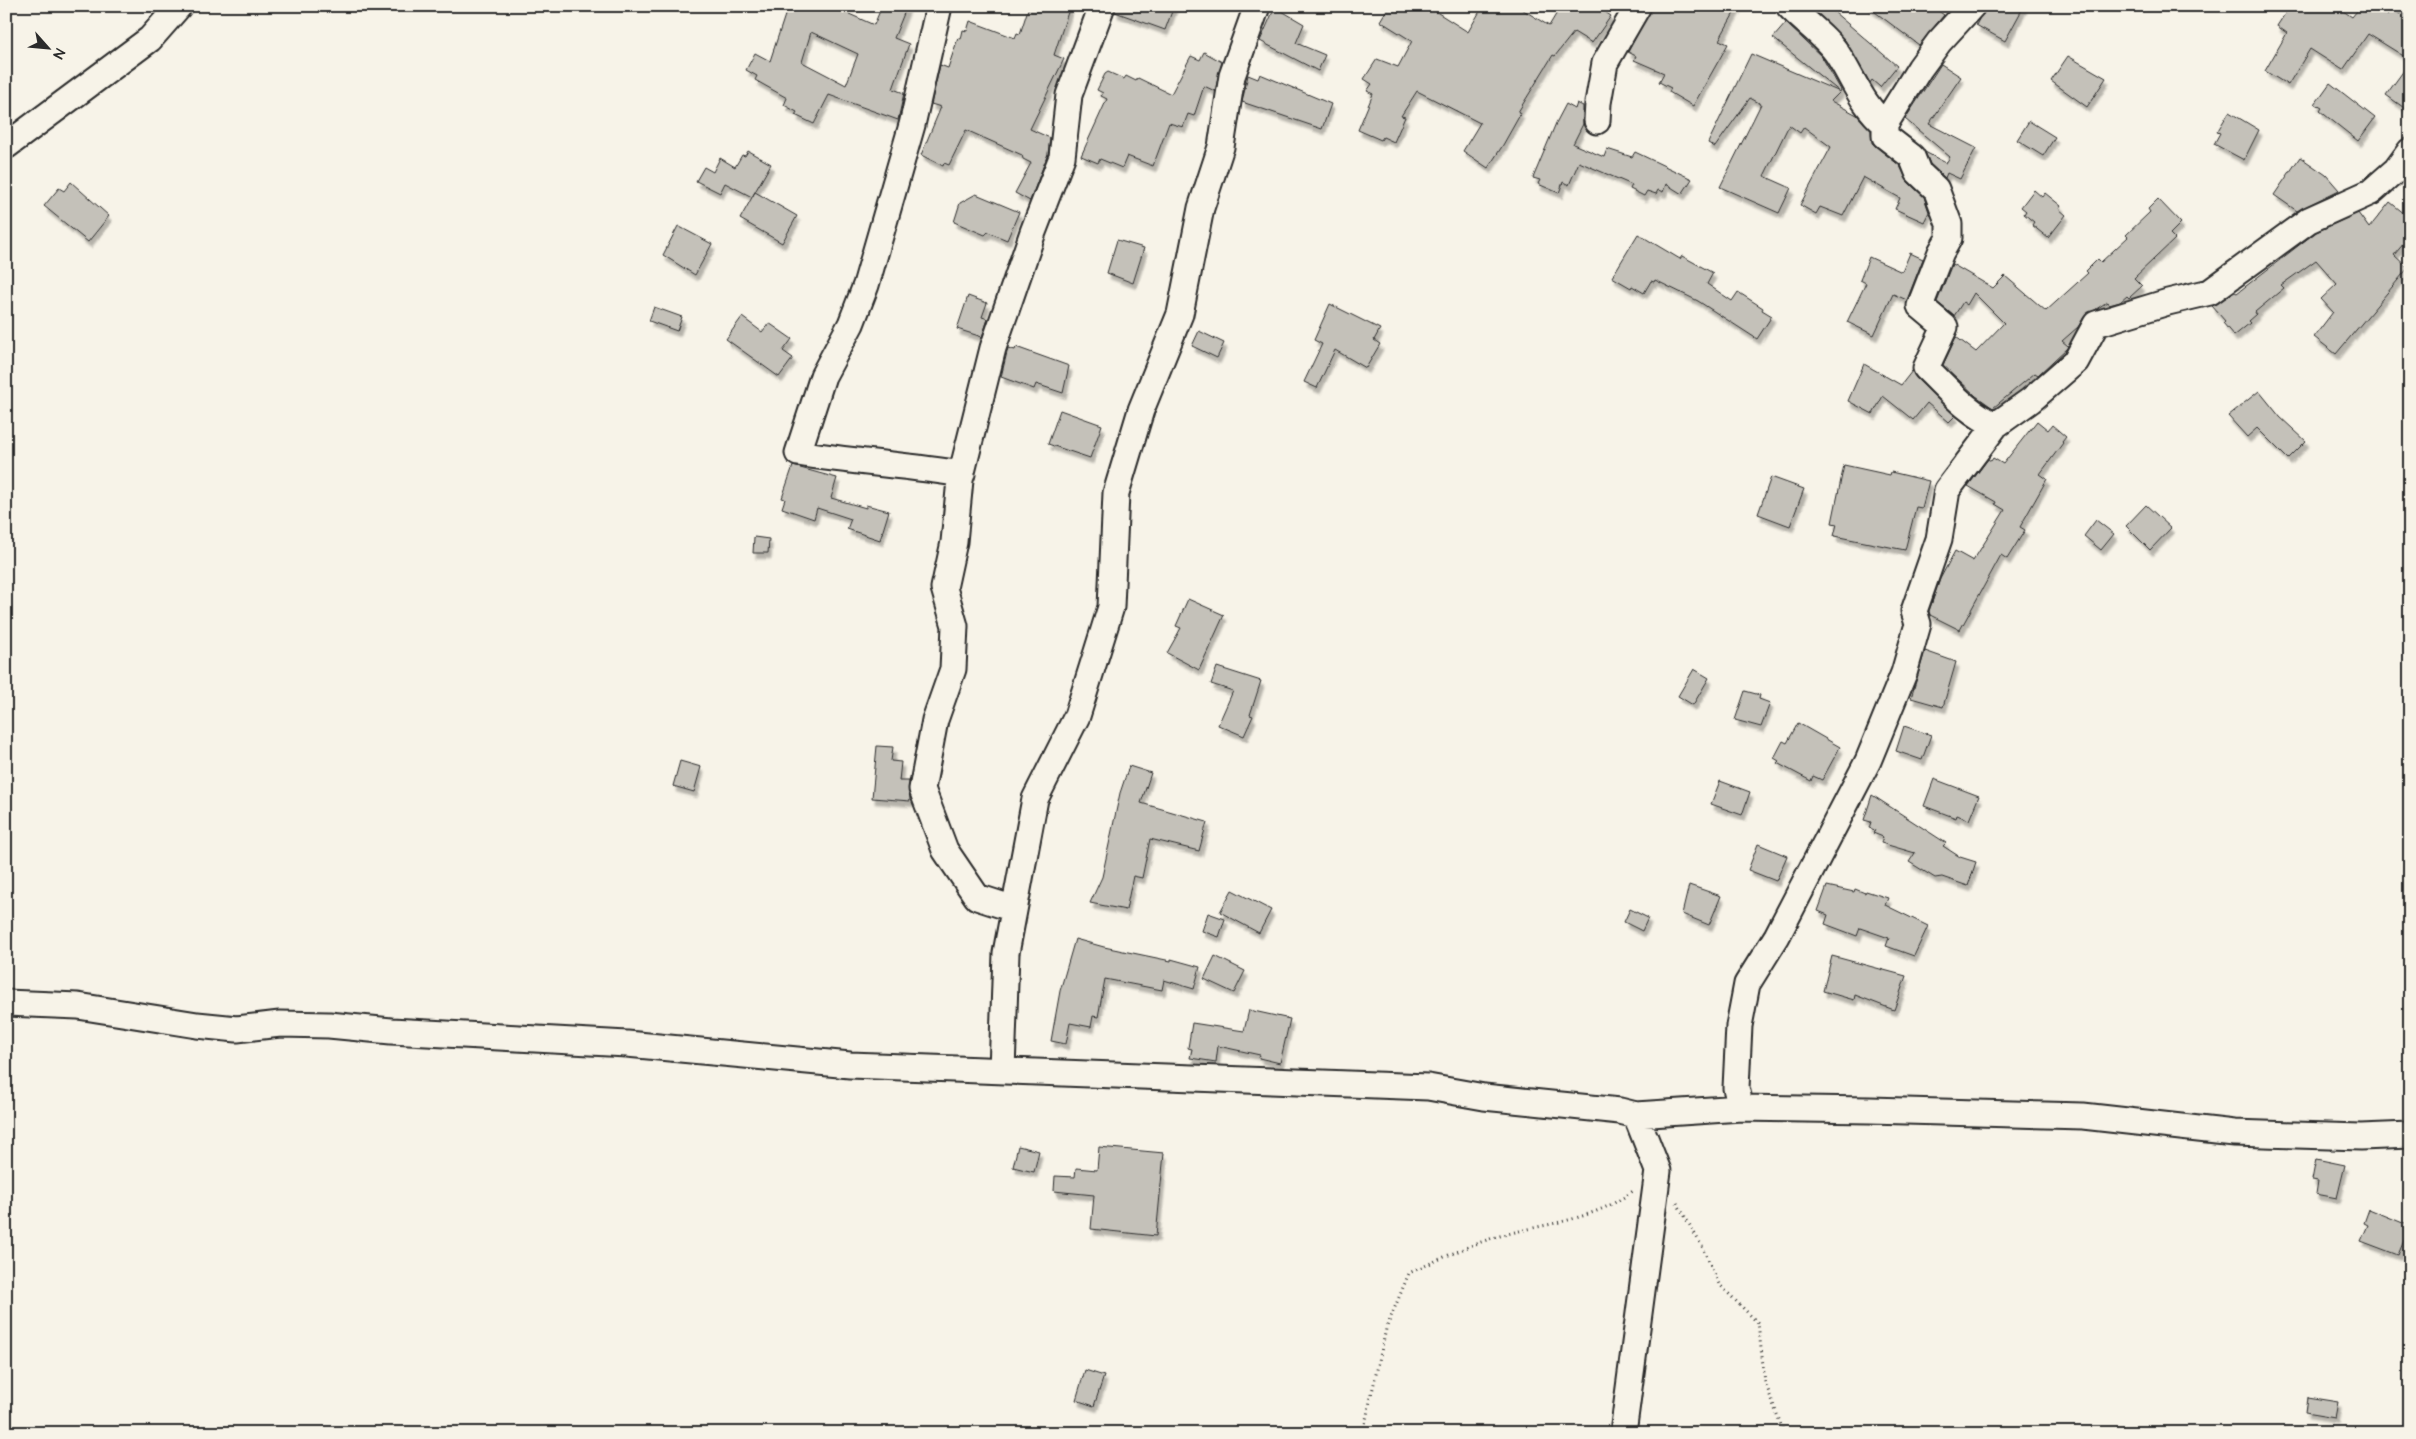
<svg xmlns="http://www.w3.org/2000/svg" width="2416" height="1439" font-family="'Architects Daughter',sans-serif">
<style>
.building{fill:#c4c1b9;stroke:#2b2b2b;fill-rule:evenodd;filter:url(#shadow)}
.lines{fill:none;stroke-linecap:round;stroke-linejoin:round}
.minor-casing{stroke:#2b2b2b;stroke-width:29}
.path{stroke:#2b2b2b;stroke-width:3;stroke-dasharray:1 4;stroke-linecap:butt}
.minor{stroke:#f7f3e8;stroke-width:25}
</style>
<defs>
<filter id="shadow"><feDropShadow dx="3" dy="5.5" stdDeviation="1" flood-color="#0004"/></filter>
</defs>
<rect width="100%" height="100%" fill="#f7f3e8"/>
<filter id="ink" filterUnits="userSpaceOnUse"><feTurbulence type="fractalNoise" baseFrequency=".02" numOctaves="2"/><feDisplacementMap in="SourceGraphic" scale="10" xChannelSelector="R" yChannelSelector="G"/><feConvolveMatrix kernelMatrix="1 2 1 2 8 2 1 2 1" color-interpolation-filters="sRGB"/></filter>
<g filter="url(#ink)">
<path class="building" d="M 788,6 L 809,6 L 825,11 L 827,6 L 831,6 L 874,25 L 882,6 L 907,6 L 894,38 L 909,44 L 893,89 L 904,93 L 898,120 L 829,95 L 814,124 L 795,115 L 797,112 L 784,105 L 787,98 L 755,80 L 757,76 L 746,70 L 755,53 L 770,61 ZM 811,32 L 858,54 L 846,85 L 802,62 Z
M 1029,6 L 1070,6 L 1054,55 L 1064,59 L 1030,129 L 1050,138 L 1048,154 L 1030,201 L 1015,193 L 1031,163 L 1023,159 L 1022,155 L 966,130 L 949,165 L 944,163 L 943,166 L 921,155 L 941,107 L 931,104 L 940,65 L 948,68 L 958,38 L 961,39 L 963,30 L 967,31 L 970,21 L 1015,38 L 1017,33 L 1020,34 Z
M 1116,6 L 1174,6 L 1165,30 L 1115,12 Z
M 1389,6 L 1427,6 L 1468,32 L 1483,6 L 1517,6 L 1549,26 L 1561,6 L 1596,6 L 1611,16 L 1592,43 L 1574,32 L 1555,56 L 1553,55 L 1518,112 L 1521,113 L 1503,145 L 1488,168 L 1463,151 L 1480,123 L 1417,91 L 1401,116 L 1405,117 L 1394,142 L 1383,137 L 1381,140 L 1358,130 L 1373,94 L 1367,91 L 1372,84 L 1364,79 L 1377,59 L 1398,67 L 1412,41 L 1380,21 Z
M 1652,6 L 1738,6 L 1719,40 L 1728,44 L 1693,106 L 1669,92 L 1671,88 L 1659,82 L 1664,73 L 1634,60 L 1636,56 L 1628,52 Z
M 1816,6 L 1827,6 L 1897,66 L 1880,87 L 1872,80 L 1870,83 L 1845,40 L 1813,9 Z
M 1867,6 L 1932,6 L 1944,15 L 1919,45 Z
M 1986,6 L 2024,6 L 2005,41 L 1976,25 Z
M 2290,6 L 2336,6 L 2352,17 L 2361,6 L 2377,6 L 2387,15 L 2391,9 L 2400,14 L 2405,6 L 2410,6 L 2410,60 L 2368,34 L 2343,70 L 2310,49 L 2288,85 L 2265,71 L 2287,33 L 2277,26 Z
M 1275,7 L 1304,24 L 1296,43 L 1325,55 L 1318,71 L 1260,41 Z
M 1786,23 L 1822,57 L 1841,90 L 1840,92 L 1773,38 Z
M 1204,52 L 1222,62 L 1215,91 L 1204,86 L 1194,116 L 1188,114 L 1183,127 L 1169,123 L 1153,166 L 1127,156 L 1122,168 L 1100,159 L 1098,163 L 1081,156 L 1107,99 L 1101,96 L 1103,93 L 1097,90 L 1105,74 L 1108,72 L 1124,79 L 1126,76 L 1136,81 L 1138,78 L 1171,94 L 1191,56 L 1200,60 Z
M 1751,54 L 1840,92 L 1831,101 L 1857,115 L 1871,130 L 1872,143 L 1900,166 L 1908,182 L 1924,197 L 1929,212 L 1924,222 L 1895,209 L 1900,198 L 1863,177 L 1843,216 L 1820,207 L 1816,214 L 1800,205 L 1831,147 L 1804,127 L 1800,133 L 1789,125 L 1764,176 L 1791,188 L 1779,213 L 1720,187 L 1761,104 L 1750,98 L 1715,147 L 1708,143 Z
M 2068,56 L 2106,78 L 2087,107 L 2051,81 Z
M 2410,62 L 2410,112 L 2386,95 Z
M 1941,64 L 1961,77 L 1929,124 L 1976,148 L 1960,179 L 1947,173 L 1945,178 L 1930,164 L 1925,152 L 1946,163 L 1950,157 L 1905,119 Z
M 1260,74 L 1331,104 L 1322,129 L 1242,102 L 1248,75 L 1258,79 Z
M 2330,83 L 2375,118 L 2358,141 L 2320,111 L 2322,108 L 2315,104 Z
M 1577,103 L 1583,106 L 1583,124 L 1573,144 L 1604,157 L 1607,149 L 1632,157 L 1635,152 L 1692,179 L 1682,194 L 1666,184 L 1663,192 L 1658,190 L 1656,194 L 1647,191 L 1644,196 L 1630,189 L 1632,185 L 1579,162 L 1569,185 L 1563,182 L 1559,193 L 1538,184 L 1540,180 L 1533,178 L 1556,123 L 1566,104 L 1575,109 Z
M 2229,112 L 2259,130 L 2244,160 L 2214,144 L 2220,133 L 2217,132 Z
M 2029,121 L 2055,137 L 2043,156 L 2017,140 Z
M 748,151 L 771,164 L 752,197 L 725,183 L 720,193 L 696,181 L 704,167 L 713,172 L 720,158 L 735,167 L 742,155 L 745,156 Z
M 2300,157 L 2326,175 L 2339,190 L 2297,211 L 2274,195 Z
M 71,182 L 109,216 L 88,242 L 44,206 L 59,188 L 64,191 Z
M 2034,190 L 2042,197 L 2045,193 L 2061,206 L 2059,209 L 2066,215 L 2048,238 L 2032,225 L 2034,222 L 2024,214 L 2026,211 L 2021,207 Z
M 755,192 L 797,216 L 782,243 L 740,219 Z
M 976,194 L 1019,212 L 1007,240 L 988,232 L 985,235 L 954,222 L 960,203 Z
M 2158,199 L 2181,223 L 2170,234 L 2175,239 L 2134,278 L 2142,286 L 2129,298 L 2127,296 L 2120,302 L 2109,305 L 2107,302 L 2084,317 L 2078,327 L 2062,341 L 2068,346 L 2067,348 L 2038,375 L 2035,373 L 1993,408 L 1976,396 L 1943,365 L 1956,337 L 1976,352 L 2004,323 L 1974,293 L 1967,305 L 1963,302 L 1954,316 L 1937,302 L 1952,264 L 1993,288 L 2005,276 L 2046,311 L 2088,273 L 2086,271 L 2098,259 L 2101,262 L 2128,237 L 2126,235 L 2150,212 L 2148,209 Z
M 2390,202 L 2410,218 L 2410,236 L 2394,255 L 2408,268 L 2336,354 L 2314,337 L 2333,312 L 2321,299 L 2337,284 L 2316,260 L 2281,285 L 2284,288 L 2255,312 L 2256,314 L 2248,321 L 2250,323 L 2234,336 L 2223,323 L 2225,321 L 2212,306 L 2235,292 L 2237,293 L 2316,232 L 2358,213 L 2369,228 Z
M 678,226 L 712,244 L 695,275 L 663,255 Z
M 1638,234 L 1680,259 L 1682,256 L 1713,273 L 1707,284 L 1732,301 L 1738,292 L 1763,308 L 1762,310 L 1772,316 L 1757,339 L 1698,301 L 1655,280 L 1654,282 L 1651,281 L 1644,293 L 1632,286 L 1631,288 L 1612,277 Z
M 1117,240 L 1144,248 L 1133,283 L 1107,273 Z
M 1910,253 L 1923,259 L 1907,300 L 1893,294 L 1874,335 L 1847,322 L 1866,283 L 1860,280 L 1869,257 L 1902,272 Z
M 968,296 L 987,303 L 982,317 L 988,319 L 982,337 L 957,329 Z
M 1330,304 L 1380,329 L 1374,340 L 1380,344 L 1366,368 L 1335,350 L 1317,388 L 1304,382 L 1322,344 L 1314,340 Z
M 654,307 L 682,317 L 677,331 L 649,321 Z
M 742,317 L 762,332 L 769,323 L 792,339 L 783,351 L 793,358 L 779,377 L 726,339 Z
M 1199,331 L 1224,343 L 1217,358 L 1192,346 Z
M 1016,347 L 1069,366 L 1063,393 L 1036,384 L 1034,389 L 1001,377 L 1008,348 L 1015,350 Z
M 1864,364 L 1901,385 L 1912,371 L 1916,378 L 1955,416 L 1949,422 L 1927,403 L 1913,420 L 1883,396 L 1873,414 L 1848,401 Z
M 2259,391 L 2280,417 L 2306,441 L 2288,459 L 2257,428 L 2247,437 L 2228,416 Z
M 1060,410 L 1102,425 L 1090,458 L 1048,444 Z
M 2037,421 L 2048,430 L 2052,425 L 2066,437 L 2062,442 L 2063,443 L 2040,474 L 2047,479 L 2020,527 L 2025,530 L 2007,559 L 2001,555 L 1960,630 L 1930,615 L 1929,611 L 1940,579 L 1955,551 L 1973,561 L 2005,510 L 1995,504 L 1996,502 L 1968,486 L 1988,459 L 1991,461 L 1993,458 L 2003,464 Z
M 1844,465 L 1890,475 L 1891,472 L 1929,481 L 1922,508 L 1916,507 L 1905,550 L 1834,536 L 1837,524 L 1832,523 Z
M 793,466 L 837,478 L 831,498 L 866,508 L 866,505 L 889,511 L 880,540 L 847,529 L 851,519 L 817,508 L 814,519 L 782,508 L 785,499 L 782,498 Z
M 1771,477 L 1804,489 L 1790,526 L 1758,514 Z
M 2146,505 L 2171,528 L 2150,550 L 2126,526 Z
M 2096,520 L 2114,534 L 2101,550 L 2084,536 Z
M 754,537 L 769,539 L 768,553 L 753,553 Z
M 1188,599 L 1224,615 L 1199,670 L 1167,653 L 1181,628 L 1176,626 Z
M 1925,651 L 1956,662 L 1943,707 L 1911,698 Z
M 1217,667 L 1261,681 L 1250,715 L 1253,716 L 1244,736 L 1218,725 L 1233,691 L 1211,684 Z
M 1694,669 L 1709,678 L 1693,705 L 1678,696 Z
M 1745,691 L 1760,695 L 1759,699 L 1770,703 L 1761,727 L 1735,720 Z
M 1798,723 L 1840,747 L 1822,780 L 1813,776 L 1811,781 L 1777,763 L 1779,761 L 1774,758 L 1783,741 L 1787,743 Z
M 1904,726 L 1931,735 L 1922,760 L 1896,751 Z
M 877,746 L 893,747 L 891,761 L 901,762 L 899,781 L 909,781 L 910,801 L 872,798 Z
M 680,761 L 701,767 L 694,792 L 673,786 Z
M 1129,766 L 1151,773 L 1141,803 L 1207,822 L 1199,851 L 1150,839 L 1142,878 L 1133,876 L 1126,910 L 1090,903 L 1102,877 L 1120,793 Z
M 1934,779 L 1979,796 L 1969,820 L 1957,815 L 1956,818 L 1924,806 Z
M 1720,781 L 1750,792 L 1742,815 L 1711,804 Z
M 1872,795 L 1946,843 L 1943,846 L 1960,857 L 1976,862 L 1968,886 L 1942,877 L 1935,878 L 1909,862 L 1915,853 L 1881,843 L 1883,837 L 1873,833 L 1875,830 L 1869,828 L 1871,822 L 1864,820 Z
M 1758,844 L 1787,856 L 1776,881 L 1748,870 Z
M 1689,885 L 1721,896 L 1709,925 L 1682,914 Z
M 1827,886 L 1854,892 L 1855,889 L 1865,893 L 1866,891 L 1888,898 L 1885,905 L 1928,926 L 1914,956 L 1886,946 L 1889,938 L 1860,928 L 1857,936 L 1825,924 L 1828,915 L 1818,911 Z
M 1232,890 L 1271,910 L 1259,933 L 1220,912 Z
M 1630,909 L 1648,918 L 1642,931 L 1624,922 Z
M 1208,913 L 1225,919 L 1219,937 L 1202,931 Z
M 1075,939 L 1104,947 L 1171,961 L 1171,959 L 1200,967 L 1194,989 L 1164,980 L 1162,990 L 1105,979 L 1098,1017 L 1093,1016 L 1091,1027 L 1070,1023 L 1066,1044 L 1051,1041 L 1060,991 Z
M 1215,956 L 1245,971 L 1234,993 L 1204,979 Z
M 1832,956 L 1906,976 L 1894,1010 L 1855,995 L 1854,1000 L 1823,991 Z
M 1249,1010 L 1290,1019 L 1280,1063 L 1259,1058 L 1260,1055 L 1218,1046 L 1216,1062 L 1190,1058 L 1192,1049 L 1188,1048 L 1192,1023 L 1244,1031 Z
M 1018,1146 L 1039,1151 L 1034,1172 L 1013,1167 Z
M 1099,1147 L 1164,1153 L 1156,1236 L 1091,1229 L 1094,1195 L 1054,1191 L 1055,1176 L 1075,1177 L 1076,1168 L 1097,1170 Z
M 2316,1159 L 2345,1165 L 2337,1198 L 2316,1194 L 2318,1181 L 2312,1180 Z
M 2369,1209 L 2410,1226 L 2398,1255 L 2361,1241 L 2368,1225 L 2364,1223 Z
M 1085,1370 L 1104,1376 L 1094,1406 L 1076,1400 Z
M 2307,1397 L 2338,1402 L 2335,1418 L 2305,1413 Z"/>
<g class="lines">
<g class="minor-casing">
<path id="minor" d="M 939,6 L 912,125 L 866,285 L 851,324 L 823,376 L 798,453 C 852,462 907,465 962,474
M 1789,6 C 1803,21 1828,38 1838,55 C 1854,80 1862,105 1885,124 L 1885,136 L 1912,157 L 1918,172 L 1936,189 L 1949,224 L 1949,238 L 1941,252 L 1920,306 L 1945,327 L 1926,368 C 1948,389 1967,413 1996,425
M 1597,121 L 1598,103 L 1605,63 L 1638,6
M 1885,124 L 1920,68 L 1939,42 L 1972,6
M 6,146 L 150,39 L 179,6
M 1014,909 L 977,897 L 945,850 L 922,789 L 935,720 L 953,669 L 955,626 L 944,588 L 954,542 L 960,480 L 993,348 L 1033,232 L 1062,157 L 1069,95 L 1102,6
M 6,1003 L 78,1006 L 197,1025 L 237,1029 L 280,1024 L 329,1025 L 391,1031 L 627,1044 L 850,1065 L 1428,1087 L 1484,1097 L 1620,1111 L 1636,1115 L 1741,1108 L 1870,1110 L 2083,1116 L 2234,1133 L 2361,1137 L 2410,1135
M 1002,1071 L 1006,953 L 1035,799 L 1077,716 L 1111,607 L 1116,493 L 1141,410 L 1180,314 L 1201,208 L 1221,147 L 1232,76 L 1257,6
M 1741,1108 L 1736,1088 L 1739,1026 L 1747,984 L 1777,936 L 1868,761 L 1904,673 L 1918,624 L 1914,611 L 1939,539 L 1947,490 L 1996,425 L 2031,400 L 2076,361 L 2096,324 L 2168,302 L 2210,292 L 2309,220 L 2371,192 L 2396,170 L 2410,151
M 1623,1433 L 1658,1171 L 1636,1115"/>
</g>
<path class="path" d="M 1677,1203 L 1703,1248 L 1719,1284 L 1758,1323 L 1765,1382 L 1784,1433
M 1363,1433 L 1386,1329 L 1409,1273 C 1436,1261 1464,1247 1493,1238 C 1541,1223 1590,1223 1633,1191"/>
<use href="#minor" class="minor"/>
</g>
</g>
<rect width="2416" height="1439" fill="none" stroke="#f7f3e8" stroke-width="25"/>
<rect x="12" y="12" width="2391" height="1414" fill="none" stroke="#2b2b2b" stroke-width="2" filter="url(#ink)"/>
<g transform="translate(48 48) rotate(117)" stroke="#f7f3e8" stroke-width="4" paint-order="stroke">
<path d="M0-4L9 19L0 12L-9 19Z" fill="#2b2b2b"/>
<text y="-8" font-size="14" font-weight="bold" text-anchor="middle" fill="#2b2b2b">N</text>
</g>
</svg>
